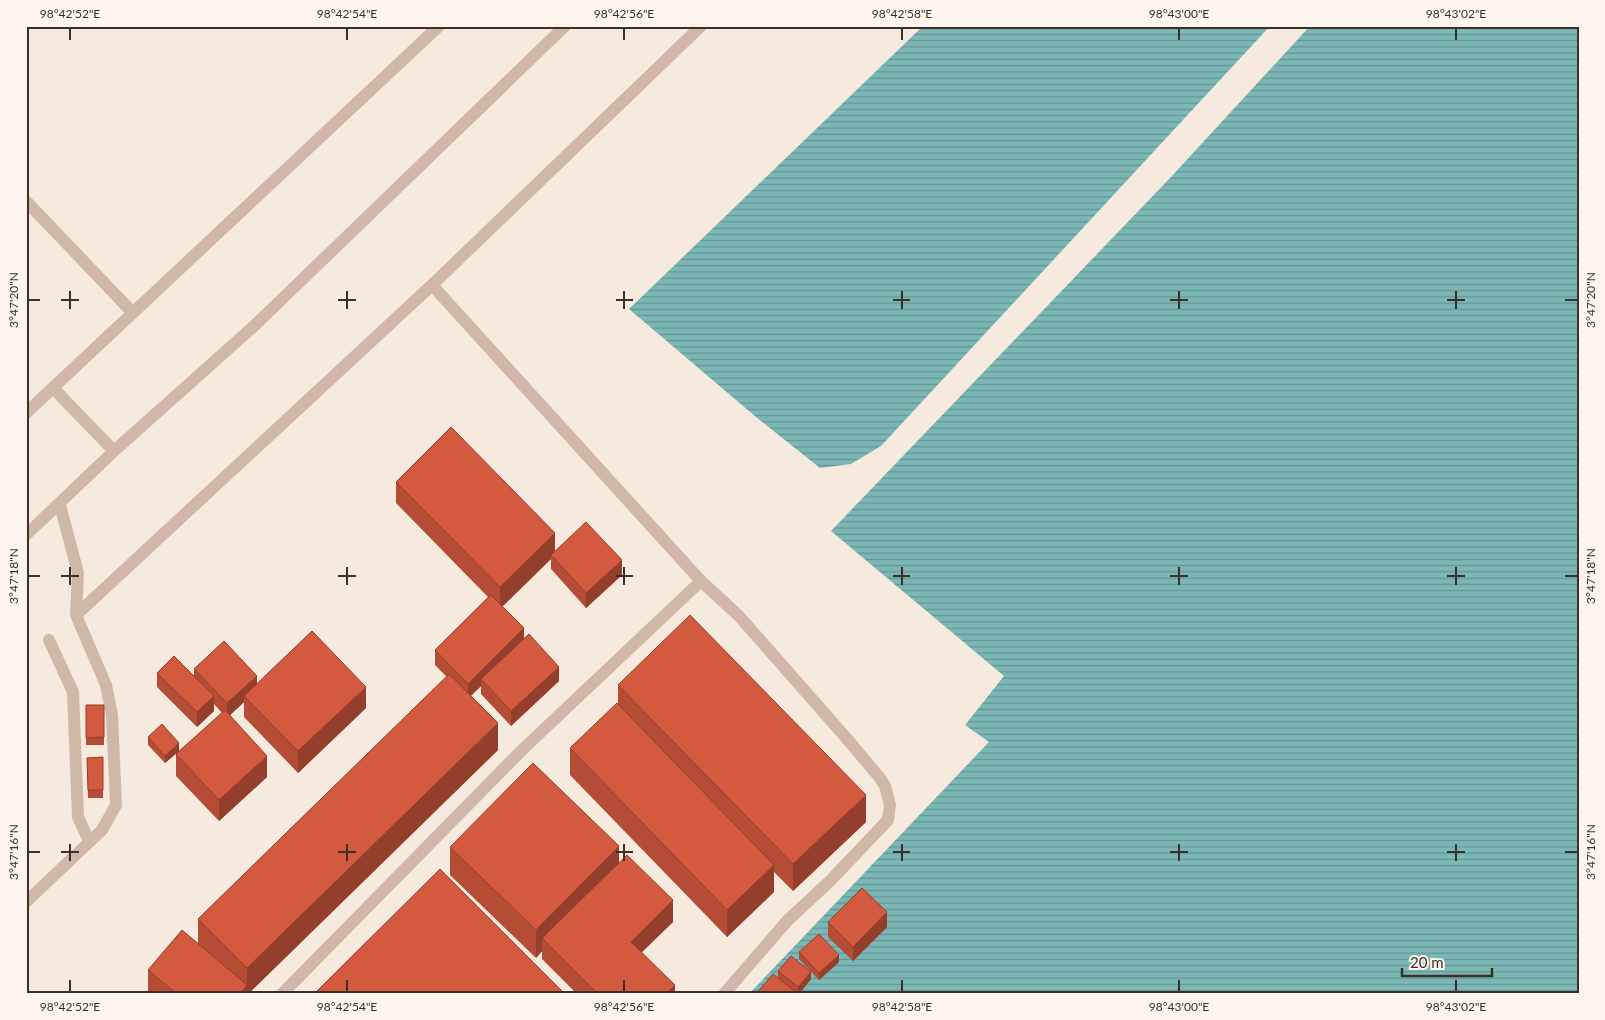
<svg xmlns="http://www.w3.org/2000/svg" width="1605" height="1020" font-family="Lato,sans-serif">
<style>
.water{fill:url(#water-rules)}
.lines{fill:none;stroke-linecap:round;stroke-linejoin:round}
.minor{stroke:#d0b8a9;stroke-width:12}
.wall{fill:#b54d36}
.shaded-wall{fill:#943e2c}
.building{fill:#d3593f;stroke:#943e2c}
.ticks{fill:none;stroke:#3c2e29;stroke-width:2}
.neatline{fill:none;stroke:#3c2e29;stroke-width:2}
.ticks-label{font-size:12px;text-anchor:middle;fill:#3c2e29}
</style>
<defs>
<pattern id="water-rules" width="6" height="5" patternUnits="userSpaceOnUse" patternTransform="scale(1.25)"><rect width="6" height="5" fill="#7ab7b5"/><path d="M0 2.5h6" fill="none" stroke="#659593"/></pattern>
</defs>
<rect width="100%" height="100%" fill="#f6eadf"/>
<path class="water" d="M 923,26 L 1270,26 L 881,446 L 851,464 L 820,468 L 756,417 L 629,309 Z
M 1310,26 L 1579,26 L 1579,994 L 749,994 L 989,742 L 965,725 L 1004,676 L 831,531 L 1171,177 Z"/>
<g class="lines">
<path class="minor" d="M 26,201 L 133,313
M 432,285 L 701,581 L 739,616 L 848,740 L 880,778 L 885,786 L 890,805 L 888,820 L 830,881 L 787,921 L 724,994
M 53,388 L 114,451
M 26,413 L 439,26
M 26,535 L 114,451 L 253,327 L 565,26
M 76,615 L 432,285 L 701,26
M 49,640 L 73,692 L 78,817 L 89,841
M 26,902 L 102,830 L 116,805 L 112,715 L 106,685 L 76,615 L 78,573 L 60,505
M 282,994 L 521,751 L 701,581"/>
</g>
<path class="wall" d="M 396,482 L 555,551 L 622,575 L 586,608 L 551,569 L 551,559 L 502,606 L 524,639 L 559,681 L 511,726 L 481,694 L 481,686 L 471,696 L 498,750 L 248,994 L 151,994 L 148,991 L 148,970 L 198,944 L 198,919 L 447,677 L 435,665 L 435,650 L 488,597 L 396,503 Z
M 194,669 L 257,684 L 366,708 L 298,773 L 244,717 L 244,702 L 230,715 L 267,777 L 219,821 L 176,776 L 176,754 L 222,713 L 214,704 L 214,711 L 197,727 L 157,687 L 157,673 L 194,676 Z
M 618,685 L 866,822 L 793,891 L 774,872 L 774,892 L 727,937 L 570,775 L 570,748 L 618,704 Z
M 86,705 L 104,705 L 104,745 L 86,745 Z
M 148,737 L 179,751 L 165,763 L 148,745 Z
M 103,757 L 103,798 L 88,798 L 87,758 Z
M 450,847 L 619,863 L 673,922 L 641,952 L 675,994 L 577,994 L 542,959 L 542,951 L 536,958 L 450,875 Z
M 828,922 L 887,927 L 853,961 L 828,937 Z
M 799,952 L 839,962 L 819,980 L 799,959 Z
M 778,971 L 811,979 L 799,994 L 756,994 L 778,978 Z"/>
<path class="shaded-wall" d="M 555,533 L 555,555 L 551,555 L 551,559 L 500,609 L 500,587 Z
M 622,560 L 622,575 L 586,608 L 586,593 Z
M 524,628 L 524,642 L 481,679 L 481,686 L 468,698 L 468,684 Z
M 559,667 L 559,681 L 511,726 L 511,711 Z
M 257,676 L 257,690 L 244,696 L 244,702 L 227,718 L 227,703 Z
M 366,687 L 366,708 L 298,773 L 298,751 Z
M 214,696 L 214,711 L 197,727 L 197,712 Z
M 498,723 L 498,750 L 248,994 L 240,994 L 247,986 L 247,968 Z
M 179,743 L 179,751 L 165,763 L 165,756 Z
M 267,756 L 267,777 L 219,821 L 219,800 Z
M 866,795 L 866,822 L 793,891 L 793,864 Z
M 619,846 L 619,873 L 542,938 L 542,951 L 536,958 L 536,930 Z
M 774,865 L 774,892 L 727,937 L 727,910 Z
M 673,900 L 673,922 L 631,963 L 631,942 Z
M 887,912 L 887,927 L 853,961 L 853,947 Z
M 839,955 L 839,962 L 819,980 L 819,973 Z
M 811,972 L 811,979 L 799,994 L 798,994 L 798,987 Z
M 675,985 L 675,994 L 666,994 Z"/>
<path class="building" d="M 451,427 L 555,533 L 500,587 L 396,482 Z
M 586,522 L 622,560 L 586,593 L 551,555 Z
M 491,595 L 524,628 L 468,684 L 435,650 Z
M 690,615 L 866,795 L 793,864 L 618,685 Z
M 312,631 L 366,687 L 298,751 L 244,696 Z
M 529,634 L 559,667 L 511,711 L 481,679 Z
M 224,641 L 257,676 L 227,703 L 194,669 Z
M 174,656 L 214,696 L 197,712 L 157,673 Z
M 449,674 L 498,723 L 247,968 L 198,919 Z
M 617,703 L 774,865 L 727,910 L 570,748 Z
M 86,705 L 104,705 L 104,737 L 86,738 Z
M 225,710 L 267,756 L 219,800 L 176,754 Z
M 162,724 L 179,743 L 165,756 L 148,737 Z
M 103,757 L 103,790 L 88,790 L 87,758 Z
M 533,763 L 619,846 L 536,930 L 450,847 Z
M 627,855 L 673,900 L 631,942 L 675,985 L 666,994 L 598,994 L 542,938 Z
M 440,869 L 565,994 L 314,994 Z
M 862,888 L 887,912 L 853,947 L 828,922 Z
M 182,930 L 247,985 L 240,994 L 177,994 L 148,970 Z
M 819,934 L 839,955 L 819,973 L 799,952 Z
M 791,956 L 811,972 L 798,987 L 778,971 Z
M 773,974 L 797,993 L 796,994 L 756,994 Z"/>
<path class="ticks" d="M 70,28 L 70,40M 347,28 L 347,40M 624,28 L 624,40M 902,28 L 902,40M 1179,28 L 1179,40M 1456,28 L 1456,40M 70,291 L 70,309M 347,291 L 347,309M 624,291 L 624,309M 902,291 L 902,309M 1179,291 L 1179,309M 1456,291 L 1456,309M 28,300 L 40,300M 61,300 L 79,300M 338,300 L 356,300M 616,300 L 633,300M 893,300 L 910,300M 1170,300 L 1188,300M 1447,300 L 1465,300M 1565,300 L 1578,300M 70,567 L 70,585M 347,567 L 347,585M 624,567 L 624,585M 902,567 L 902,585M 1179,567 L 1179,585M 1456,567 L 1456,585M 28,576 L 40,576M 61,576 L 79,576M 338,576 L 356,576M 616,576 L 633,576M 893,576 L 910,576M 1170,576 L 1188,576M 1447,576 L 1465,576M 1565,576 L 1578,576M 70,844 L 70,861M 347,844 L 347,861M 624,844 L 624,861M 902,844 L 902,861M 1179,844 L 1179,861M 1456,844 L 1456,861M 28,852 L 40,852M 61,852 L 79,852M 338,852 L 356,852M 616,852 L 633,852M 893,852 L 910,852M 1170,852 L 1188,852M 1447,852 L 1465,852M 1565,852 L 1578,852M 70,980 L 70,992M 347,980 L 347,992M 624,980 L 624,992M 902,980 L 902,992M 1179,980 L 1179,992M 1456,980 L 1456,992"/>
<rect width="1605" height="1020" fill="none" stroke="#fcf4ed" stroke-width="55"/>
<path d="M1402 968v8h90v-8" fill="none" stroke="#3c2e29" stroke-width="2.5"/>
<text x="1410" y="968" font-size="15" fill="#3c2e29" stroke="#fcf4ed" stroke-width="4" paint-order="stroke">20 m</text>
<rect x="28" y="28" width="1550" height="964" class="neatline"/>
<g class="ticks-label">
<text x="70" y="18">98°42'52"E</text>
<text x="347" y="18">98°42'54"E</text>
<text x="624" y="18">98°42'56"E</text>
<text x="902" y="18">98°42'58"E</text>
<text x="1179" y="18">98°43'00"E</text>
<text x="1456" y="18">98°43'02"E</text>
<text transform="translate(14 300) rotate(-90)" y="4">3°47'20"N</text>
<text transform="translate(1591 300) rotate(-90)" y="4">3°47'20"N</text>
<text transform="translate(14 576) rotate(-90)" y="4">3°47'18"N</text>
<text transform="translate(1591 576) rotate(-90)" y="4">3°47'18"N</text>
<text transform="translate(14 852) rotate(-90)" y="4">3°47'16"N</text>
<text transform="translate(1591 852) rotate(-90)" y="4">3°47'16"N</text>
<text x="70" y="1011">98°42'52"E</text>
<text x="347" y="1011">98°42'54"E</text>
<text x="624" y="1011">98°42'56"E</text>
<text x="902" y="1011">98°42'58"E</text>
<text x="1179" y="1011">98°43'00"E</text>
<text x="1456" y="1011">98°43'02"E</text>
</g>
</svg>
